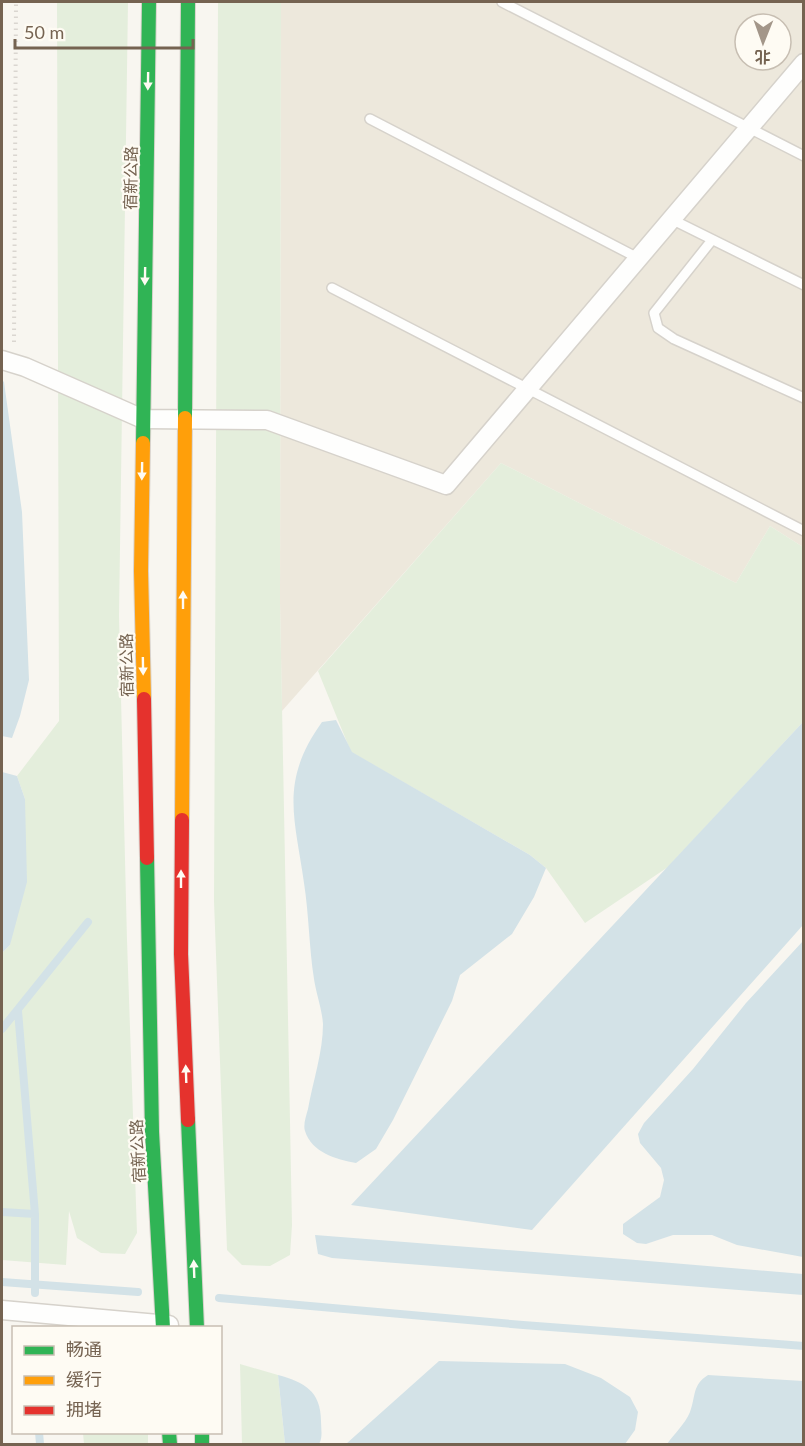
<svg xmlns="http://www.w3.org/2000/svg" width="805" height="1446" font-family="Lato,'Noto Sans SC',sans-serif">
<style>
.residential{fill:#ede8dc;fill-rule:evenodd}
.green{fill:#e4eedc}
.water{fill:#d3e2e7}
.lines{fill:none;stroke-linecap:round;stroke-linejoin:round}
.stream{stroke:#d3e2e7;stroke-width:8}
.lane-casing{stroke:#d6d2cb;stroke-width:12}
.street-casing{stroke:#d6d2cb;stroke-width:21}
.fast-casing{stroke:#d9d3cd;stroke-width:16}
.slow-casing{stroke:#d9d3cd;stroke-width:16}
.jam-casing{stroke:#d9d3cd;stroke-width:16}
.path{stroke:#dad6d0;stroke-width:4;stroke-dasharray:1.5 4.5;stroke-linecap:butt}
.lane{stroke:#fefefd;stroke-width:9}
.street{stroke:#fefefd;stroke-width:18}
.fast{stroke:#30b455;stroke-width:14}
.slow{stroke:#ff9f0a;stroke-width:14}
.jam{stroke:#e5322d;stroke-width:14}
.oneway{fill:#fefbf3}
.labels{text-anchor:middle;dominant-baseline:central;stroke-width:4.5;stroke-linejoin:round;paint-order:stroke}
.street-label{font-size:16px;fill:#756351;stroke:#fefbf3}
</style>
<rect width="100%" height="100%" fill="#f8f6f0"/>
<path class="residential" d="M 281,2 L 803,2 L 803,547 L 770,526 L 736,583 L 501,463 L 282,711 L 280,602 ZM 745,24 L 781,24 L 781,60 L 745,60 Z"/>
<path class="green" d="M 57,2 L 128,2 L 119,616 L 127,940 L 137,1233 L 125,1254 L 101,1253 L 77,1238 L 69,1211 L 66,1265 L 2,1260 L 2,953 L 10,945 L 25,799 L 17,776 L 59,721 Z
M 218,2 L 281,2 L 280,602 L 292,1225 L 290,1255 L 270,1266 L 242,1265 L 227,1250 L 214,901 Z
M 501,463 L 736,583 L 770,526 L 803,547 L 803,722 L 668,867 L 585,923 L 546,868 L 530,855 L 351,752 L 318,671 Z
M 240,1364 L 278,1375 L 285,1444 L 242,1444 Z
M 83,1433 L 148,1433 L 148,1444 L 84,1444 Z"/>
<path class="water" d="M 2,380 L 4,382 L 22,512 L 29,680 L 20,716 L 12,738 L 2,736 Z
M 336,720 L 352,752 L 530,855 L 546,868 L 534,897 L 512,934 L 460,975 L 452,1001 L 393,1120 L 376,1149 L 356,1163 C 336,1159 312,1153 305,1131 C 303,1125 306,1116 308,1109 C 313,1081 323,1052 323,1024 C 322,1009 316,993 314,979 C 309,947 309,915 304,883 C 295,818 279,782 322,722 Z
M 803,722 L 803,925 L 532,1230 L 351,1205 Z
M 2,772 L 17,776 L 25,799 L 27,882 L 10,945 L 2,953 Z
M 803,941 L 803,1257 L 737,1245 L 712,1235 L 673,1235 L 646,1244 L 637,1243 L 623,1234 L 623,1224 L 660,1197 L 664,1180 L 661,1168 L 640,1143 L 638,1134 L 644,1123 L 693,1069 L 746,1003 Z
M 315,1235 L 624,1259 L 803,1274 L 803,1295 L 332,1258 L 318,1254 Z
M 439,1361 L 565,1364 L 601,1378 L 630,1397 L 638,1412 L 635,1430 L 625,1444 L 346,1444 Z
M 278,1375 C 304,1382 321,1391 321,1421 C 321,1429 323,1437 319,1444 L 285,1444 Z
M 708,1375 L 803,1381 L 803,1444 L 667,1444 C 674,1434 685,1424 690,1412 C 696,1396 692,1385 708,1375 Z"/>
<g class="lines">
<path class="stream" d="M 18,1011 L 35,1214 L 35,1293
M 2,1029 L 88,922
M 2,1212 L 35,1214
M 2,1282 L 138,1292
M 219,1298 L 523,1325 L 804,1346
M 39,1432 L 40,1444"/>
<g class="lane-casing">
<path id="lane" d="M 502,2 L 804,156
M 370,119 L 638,258
M 671,219 L 804,285
M 712,240 L 654,313 L 658,328 L 674,339 L 804,398
M 332,288 L 804,531"/>
</g>
<g class="street-casing">
<path id="street" d="M 2,360 L 25,367 L 143,419 L 267,420 L 446,485 L 804,63
M 2,1310 L 169,1325"/>
</g>
<g class="fast-casing">
<path id="fast" d="M 185,418 L 188,2
M 143,443 L 149,2
M 147,858 L 152,1132 L 163,1328
M 188,1120 L 197,1328
M 169,1432 L 170,1444
M 202,1432 L 202,1444"/>
</g>
<g class="slow-casing">
<path id="slow" d="M 143,443 L 141,571 L 144,699
M 182,820 L 185,418"/>
</g>
<g class="jam-casing">
<path id="jam" d="M 144,699 L 147,858
M 182,820 L 181,954 L 188,1120"/>
</g>
<path class="path" d="M 14,342 L 16,2"/>
<use href="#lane" class="lane"/>
<use href="#street" class="street"/>
<use href="#fast" class="fast"/>
<use href="#slow" class="slow"/>
<use href="#jam" class="jam"/>
</g>
<defs><path id="oneway-solid" d="M-6-.8H1V-3.2L6.5 0L1 3.2V.8H-6Z" transform="scale(1.5)"/></defs>
<g class="oneway">
<use href="#oneway-solid" transform="translate(148 81) rotate(91)"/>
<use href="#oneway-solid" transform="translate(145 276) rotate(91)"/>
<use href="#oneway-solid" transform="translate(142 471) rotate(91)"/>
<use href="#oneway-solid" transform="translate(183 600) rotate(-90)"/>
<use href="#oneway-solid" transform="translate(143 666) rotate(89)"/>
<use href="#oneway-solid" transform="translate(181 879) rotate(-90)"/>
<use href="#oneway-solid" transform="translate(186 1074) rotate(-92)"/>
<use href="#oneway-solid" transform="translate(194 1269) rotate(-92)"/>
</g>
<g class="labels">
<g class="street-label">
<text transform="translate(130 178) rotate(-89)">宿新公路</text>
<text transform="translate(126 665) rotate(-91)">宿新公路</text>
<text transform="translate(137 1151) rotate(-93)">宿新公路</text>
</g>
</g>
<rect width="805" height="1446" fill="none" stroke="#756351" stroke-width="6"/>
<rect x="12" y="1326" width="210" height="108" fill="#fefbf3" stroke="#c7beb2" stroke-width="1.5"/>
<rect x="24" y="1346" width="30" height="9" fill="#30b455" stroke="#c7beb2" stroke-width="1.5"/>
<text x="66" y="1356" font-size="18" fill="#756351">畅通</text>
<rect x="24" y="1376" width="30" height="9" fill="#ff9f0a" stroke="#c7beb2" stroke-width="1.5"/>
<text x="66" y="1386" font-size="18" fill="#756351">缓行</text>
<rect x="24" y="1406" width="30" height="9" fill="#e5322d" stroke="#c7beb2" stroke-width="1.5"/>
<text x="66" y="1416" font-size="18" fill="#756351">拥堵</text>
<g transform="translate(763 42) rotate(181)"><circle r="28" fill="#fefbf3" stroke="#c7beb2" stroke-width="1.5"/>
<path d="M0-4.5L10 22L0 15L-10 22Z" fill="#a39689"/>
<text y="-9" font-size="16" font-weight="bold" text-anchor="middle" fill="#756351">北</text>
</g>
<path d="M15 39v9h178v-9" fill="none" stroke="#756351" stroke-width="3"/>
<text x="24" y="39" font-size="18" fill="#756351" stroke="#fefbf3" stroke-width="4.5" paint-order="stroke">50 m</text>
</svg>
